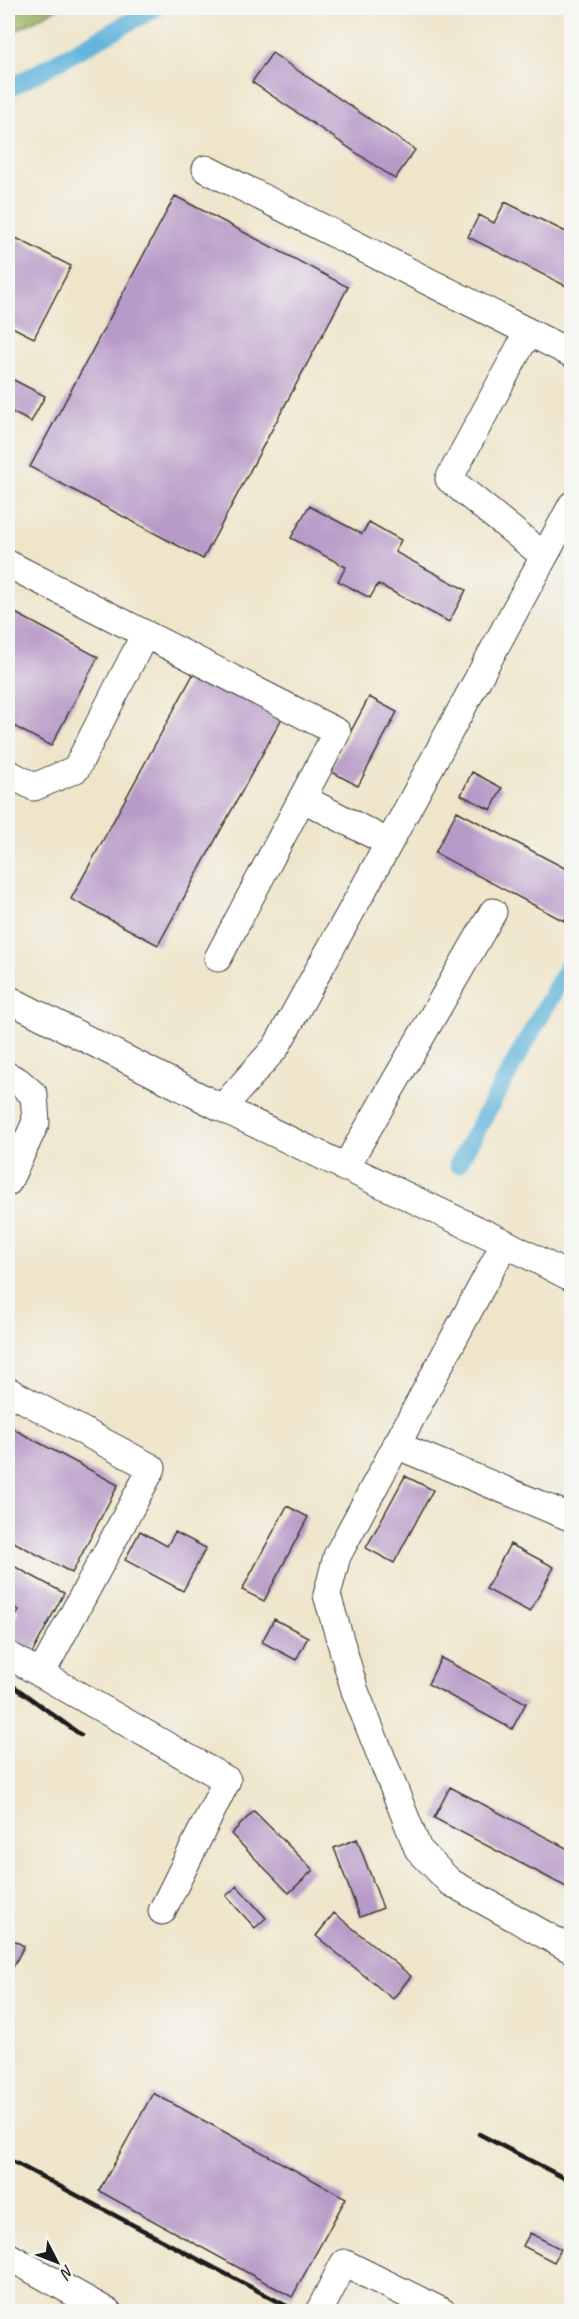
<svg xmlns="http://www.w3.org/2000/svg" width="579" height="2319" font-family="Caveat,sans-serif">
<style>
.forest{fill:#98b062;stroke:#5a663f;stroke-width:1.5}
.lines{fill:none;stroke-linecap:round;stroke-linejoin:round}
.canal{stroke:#5eb3da;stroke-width:18}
.building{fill:#b79ac7}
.minor-casing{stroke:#3c3a36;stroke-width:29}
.minor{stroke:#fff;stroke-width:27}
.rail{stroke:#1c1c1c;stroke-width:4.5}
</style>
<rect width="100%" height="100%" fill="#f6f6f2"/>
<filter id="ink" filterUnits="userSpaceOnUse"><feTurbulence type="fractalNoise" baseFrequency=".0167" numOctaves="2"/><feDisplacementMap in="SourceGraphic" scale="12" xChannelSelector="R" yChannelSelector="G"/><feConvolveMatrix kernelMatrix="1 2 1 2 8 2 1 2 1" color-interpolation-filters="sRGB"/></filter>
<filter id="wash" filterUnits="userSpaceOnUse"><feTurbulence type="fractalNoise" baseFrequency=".008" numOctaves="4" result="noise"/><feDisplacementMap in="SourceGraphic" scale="24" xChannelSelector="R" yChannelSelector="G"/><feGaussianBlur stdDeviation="1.35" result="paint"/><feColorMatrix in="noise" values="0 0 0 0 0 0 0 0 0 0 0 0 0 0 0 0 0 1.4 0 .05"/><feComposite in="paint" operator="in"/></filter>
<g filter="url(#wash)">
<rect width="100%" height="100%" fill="#eee5ca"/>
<path class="forest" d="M 8,8 L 58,8 L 8,35 Z"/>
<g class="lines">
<path class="canal" d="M 8,89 L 155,8
M 458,1164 L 572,959"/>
</g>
<g id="blocks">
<path class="building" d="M 272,53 L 415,150 L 395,179 L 252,82 Z
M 175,196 L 348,287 L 203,559 L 30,467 Z
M 505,202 L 572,235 L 572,289 L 468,237 L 479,215 L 494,223 Z
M 8,234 L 71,266 L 34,338 L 8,325 Z
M 8,377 L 45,396 L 31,422 L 8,410 Z
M 309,506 L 362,534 L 369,522 L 401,540 L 395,552 L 466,590 L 449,622 L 378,584 L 370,598 L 338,581 L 346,567 L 291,538 Z
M 8,609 L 98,657 L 51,746 L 8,723 Z
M 195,671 L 282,718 L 158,945 L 71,899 Z
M 369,697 L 397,712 L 358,786 L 330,771 Z
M 472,772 L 502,788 L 491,810 L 461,795 Z
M 457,811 L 572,872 L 572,908 L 564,921 L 435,853 Z
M 8,1426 L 118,1485 L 72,1573 L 8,1539 Z
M 405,1476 L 433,1490 L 394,1563 L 366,1548 Z
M 287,1506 L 308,1517 L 264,1601 L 242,1590 Z
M 140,1531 L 167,1546 L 175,1532 L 206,1548 L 183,1591 L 125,1560 Z
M 510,1544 L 554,1567 L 530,1612 L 486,1589 Z
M 8,1563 L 64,1593 L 29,1659 L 8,1648 L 8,1631 L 19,1610 L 8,1604 Z
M 274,1619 L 308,1637 L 296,1660 L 262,1642 Z
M 441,1658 L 526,1703 L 512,1729 L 428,1684 Z
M 450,1787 L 572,1851 L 572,1890 L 434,1818 Z
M 254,1811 L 313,1870 L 289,1893 L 231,1834 Z
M 357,1839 L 383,1908 L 360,1917 L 334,1848 Z
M 237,1886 L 266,1918 L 255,1928 L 226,1896 Z
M 334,1913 L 411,1976 L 393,1999 L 316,1936 Z
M 8,1937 L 24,1946 L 8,1977 Z
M 572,2001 L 572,2015 L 566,2012 Z
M 153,2093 L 346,2198 L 292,2297 L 99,2191 Z
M 530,2233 L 561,2249 L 554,2262 L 523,2246 Z"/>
</g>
</g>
<g filter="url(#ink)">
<use href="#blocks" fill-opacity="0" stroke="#3c3a36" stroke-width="1.5"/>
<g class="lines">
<g class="minor-casing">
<path id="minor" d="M 206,169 L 572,354
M 528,332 L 449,479 L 544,556
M 8,564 L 337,732 L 218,958
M 8,773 L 34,787 L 76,769 L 145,634
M 302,798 L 389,843
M 8,999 L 222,1108 L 505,1243 L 572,1278
M 8,1076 L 18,1081 L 34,1095 L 36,1122 L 8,1182
M 222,1108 L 276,1047 L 389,843 L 572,505
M 345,1168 L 493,912
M 505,1243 L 337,1556 L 327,1595 L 355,1691 L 418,1849 L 450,1882 L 572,1950
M 8,1391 L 152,1468 L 41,1674
M 396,1445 L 572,1518
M 8,1655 L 227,1780 L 162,1911
M 8,2256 L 108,2312
M 319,2312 L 344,2263 L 443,2312"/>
</g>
<use href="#minor" class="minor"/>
<path class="rail" d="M 8,1682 L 81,1735
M 479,2134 L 572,2182
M 8,2159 L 298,2312"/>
</g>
</g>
<rect width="579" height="2319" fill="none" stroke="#f6f6f2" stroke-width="30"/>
<g transform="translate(57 2262) rotate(132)" stroke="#f6f6f2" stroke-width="4.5" paint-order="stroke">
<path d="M0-4.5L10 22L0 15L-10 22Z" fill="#1c1c1c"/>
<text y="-9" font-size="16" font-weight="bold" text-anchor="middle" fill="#1c1c1c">N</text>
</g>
</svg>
